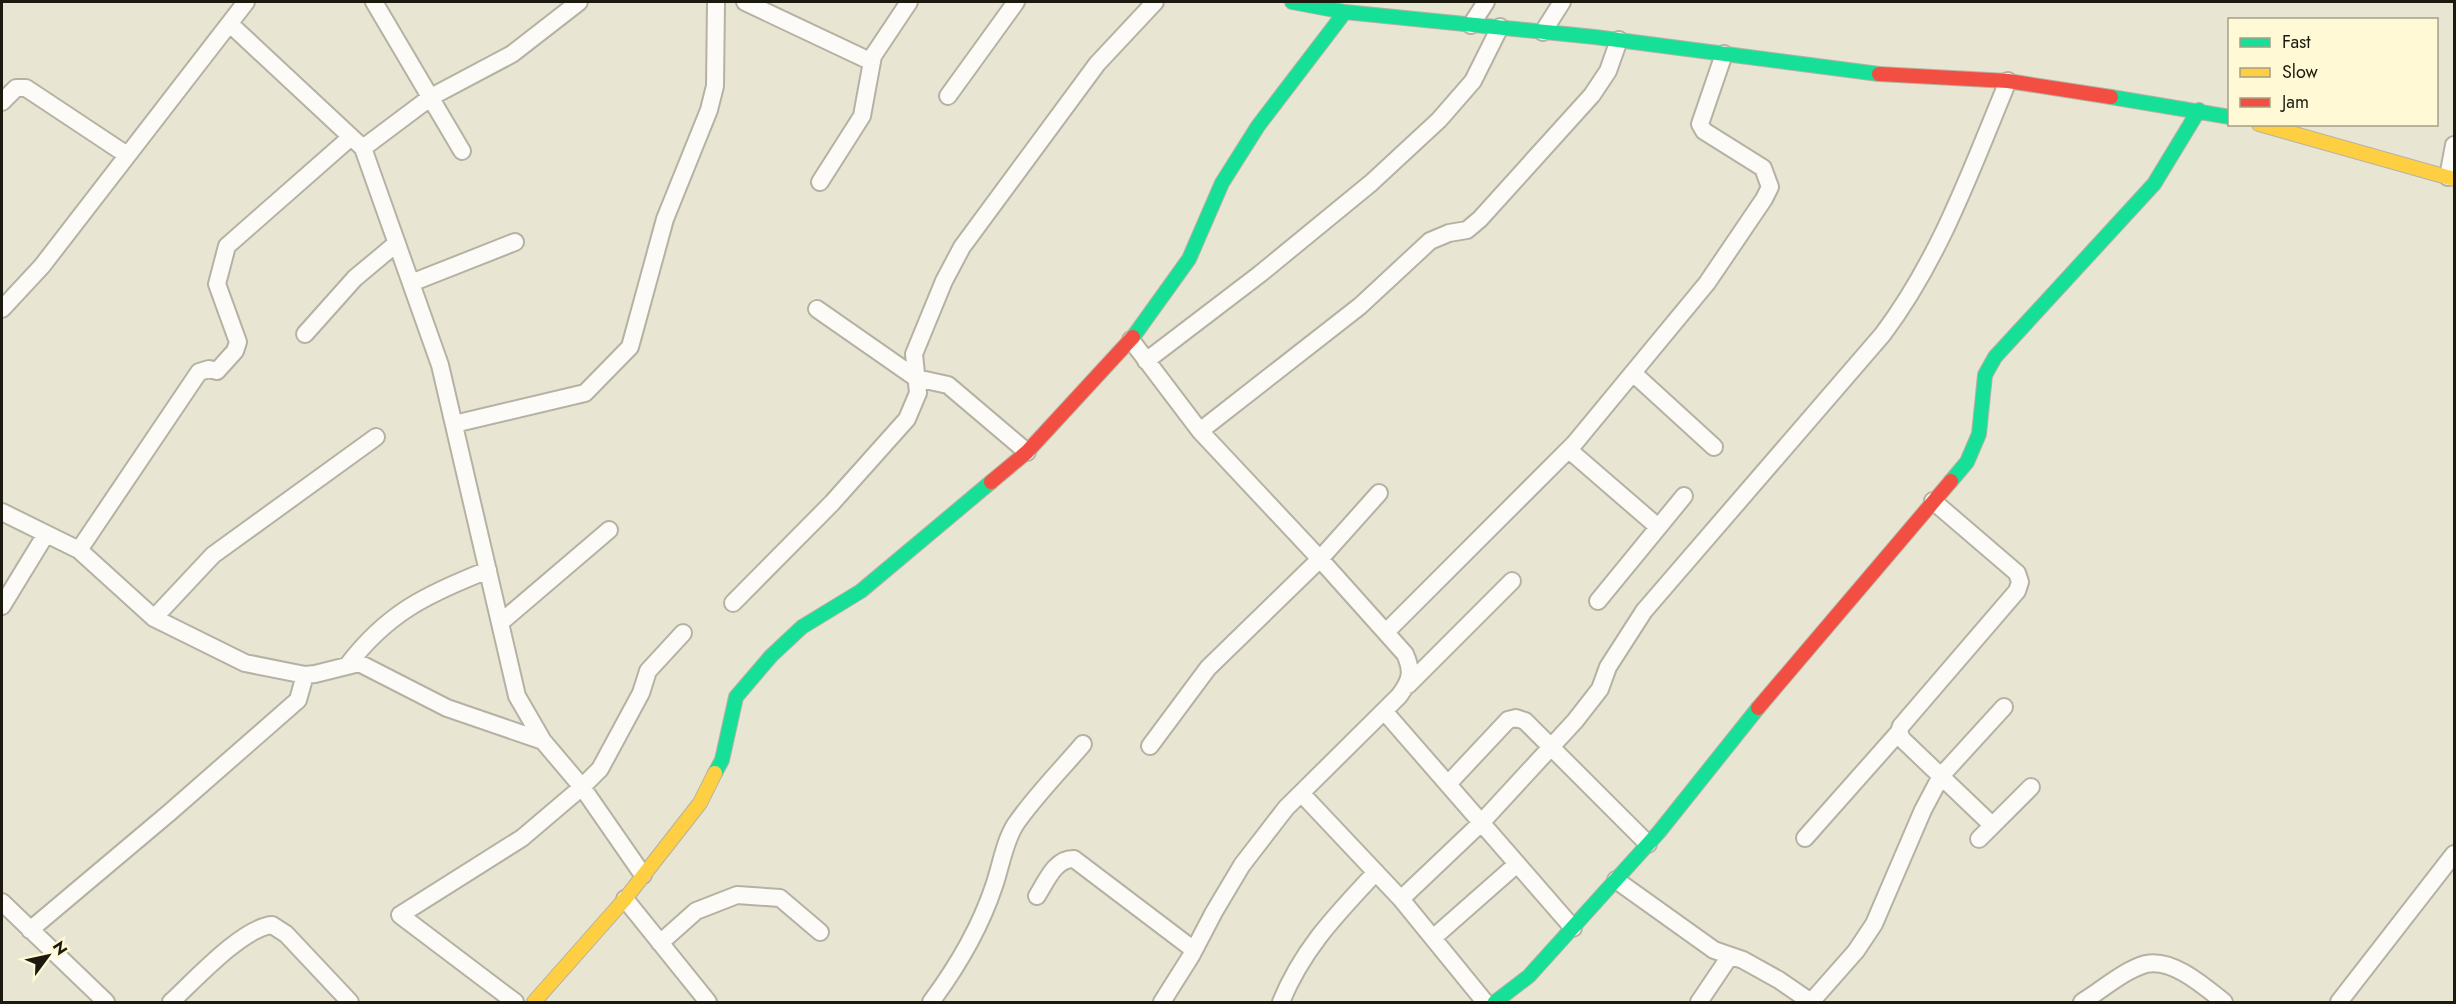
<svg xmlns="http://www.w3.org/2000/svg" width="2456" height="1004" font-family="Jost,sans-serif">
<style>
.lines{fill:none;stroke-linecap:round;stroke-linejoin:round}
.street-casing{stroke:#b5b2a3;stroke-width:20}
.fast-casing{stroke:#b5b2a3;stroke-width:16}
.slow-casing{stroke:#b5b2a3;stroke-width:16}
.jam-casing{stroke:#b5b2a3;stroke-width:16}
.street{stroke:#fcfbf8;stroke-width:16}
.fast{stroke:#16e098;stroke-width:14}
.slow{stroke:#ffcf43;stroke-width:14}
.jam{stroke:#f24e42;stroke-width:14}
</style>
<rect width="100%" height="100%" fill="#e8e5d2"/>
<g class="lines">
<g class="street-casing">
<path id="street" d="M 374,2 L 462,151
M 745,2 L 872,62
M 230,24 L 363,148 L 440,365 L 517,696 L 543,741 L 582,787 L 643,875
M 1471,25 L 1486,2
M 1543,32 L 1562,2
M 948,96 L 1016,2
M 2,102 L 16,88 L 26,88 L 127,155
M 363,148 L 431,97 L 512,54 L 579,2
M 2448,177 L 2454,145
M 820,182 L 862,116 L 873,56 L 909,2
M 411,283 L 515,242
M 2,309 L 42,266 L 246,2
M 817,309 L 916,378 L 948,385 L 1027,452
M 305,334 L 355,278 L 397,243
M 1131,340 L 1200,431 L 1320,559 L 1405,654 C 1413,672 1411,680 1399,696 L 1286,808 L 1242,865 L 1214,912 L 1191,956 L 1162,1002
M 1146,361 L 1260,274 L 1371,183 L 1439,120 L 1473,81 L 1500,27
M 1633,373 L 1714,447
M 454,424 L 585,393 L 630,347 L 665,219 L 709,110 L 715,86 L 716,2
M 1200,431 L 1360,306 L 1430,241 L 1449,233 L 1467,230 L 1480,219 L 1592,95 L 1608,71 L 1619,40
M 1569,450 L 1658,527
M 1933,501 L 2017,573 L 2020,582 L 2017,591 L 1901,726 L 1899,732 L 1902,739 L 1992,825
M 2,512 L 79,550 L 154,618 L 245,663 L 305,675 L 315,674 L 359,663 L 447,708 L 543,741
M 79,550 L 199,372 L 209,369 L 217,371 L 235,351 L 238,342 L 217,284 L 227,246 L 351,137
M 1598,601 L 1684,496
M 733,603 L 832,503 L 907,419 L 918,393 L 914,354 L 944,281 L 962,247 L 1097,64 L 1155,2
M 2,606 L 46,534
M 154,618 L 213,555 L 376,437
M 500,623 L 609,530
M 1386,632 L 1574,444 L 1707,283 L 1764,199 L 1770,187 L 1763,168 L 1704,131 L 1700,124 L 1724,54
M 347,666 C 387,613 427,594 488,570
M 1408,685 L 1512,581
M 1384,711 L 1573,928
M 1150,746 L 1208,668 L 1320,559 L 1379,493
M 1448,784 L 1508,720 L 1516,718 L 1525,721 L 1648,844
M 1301,793 L 1401,899 L 1485,1002
M 1805,838 L 1899,732
M 1979,839 L 2031,787
M 1616,880 L 1714,950 L 1743,960 L 1779,980 L 1811,1002
M 1037,896 C 1046,882 1055,858 1074,859 L 1194,950
M 625,899 L 708,1002
M 1401,899 L 1481,823 L 1575,721 L 1600,689 L 1608,667 L 1644,611 L 1883,334 C 1940,258 1972,168 2008,81
M 2,902 L 106,1002
M 30,930 L 169,813 L 298,700 L 305,675
M 1433,938 L 1517,864
M 660,943 L 696,911 L 737,895 L 780,898 L 820,932
M 171,1002 C 194,981 242,928 272,925 L 286,934 L 350,1002
M 515,1002 L 400,915 L 522,838 L 582,787 L 600,769 L 641,693 L 648,671 L 683,633
M 931,1002 C 957,967 980,928 994,886 C 1001,866 1004,843 1015,825 C 1034,797 1061,770 1083,744
M 1281,1002 C 1303,948 1337,914 1376,872
M 1699,1002 L 1730,956
M 1811,1002 L 1856,951 L 1874,924 L 1923,810 L 1941,776 L 2004,707
M 2082,1002 C 2102,990 2124,970 2146,964 C 2173,958 2205,987 2224,1002
M 2339,1002 L 2454,854"/>
</g>
<g class="fast-casing">
<path id="fast" d="M 1292,2 L 1345,12 L 1595,37 L 1879,74
M 2111,97 L 2230,117
M 1133,337 L 1189,259 L 1222,183 L 1258,126 L 1345,12
M 1951,481 L 1967,462 L 1979,434 L 1985,375 L 1995,357 L 2154,184 L 2199,110
M 715,773 L 722,760 L 736,697 L 771,656 L 802,627 L 861,591 L 991,482
M 1495,1002 L 1529,976 L 1659,832 L 1758,708"/>
</g>
<g class="slow-casing">
<path id="slow" d="M 2259,124 L 2454,179
M 534,1002 L 625,899 L 700,803 L 715,773"/>
</g>
<g class="jam-casing">
<path id="jam" d="M 1879,74 L 2008,81 L 2111,97
M 991,482 L 1027,452 L 1133,337
M 1758,708 L 1951,481"/>
</g>
<use href="#street" class="street"/>
<use href="#fast" class="fast"/>
<use href="#slow" class="slow"/>
<use href="#jam" class="jam"/>
</g>
<rect width="2456" height="1004" fill="none" stroke="#1c1a0e" stroke-width="6"/>
<rect x="2228" y="18" width="210" height="108" fill="#fff9d6" stroke="#a4a086" stroke-width="1.5"/>
<rect x="2240" y="38" width="30" height="9" fill="#16e098" stroke="#a4a086" stroke-width="1.5"/>
<text x="2282" y="48" font-size="18" fill="#1c1a0e">Fast</text>
<rect x="2240" y="68" width="30" height="9" fill="#ffcf43" stroke="#a4a086" stroke-width="1.5"/>
<text x="2282" y="78" font-size="18" fill="#1c1a0e">Slow</text>
<rect x="2240" y="98" width="30" height="9" fill="#f24e42" stroke="#a4a086" stroke-width="1.5"/>
<text x="2282" y="108" font-size="18" fill="#1c1a0e">Jam</text>
<g transform="translate(48 956) rotate(57)" stroke="#fff9d6" stroke-width="4.5" paint-order="stroke">
<path d="M0-4.5L10 22L0 15L-10 22Z" fill="#1c1a0e"/>
<text y="-9" font-size="16" font-weight="bold" text-anchor="middle" fill="#1c1a0e">N</text>
</g>
</svg>
